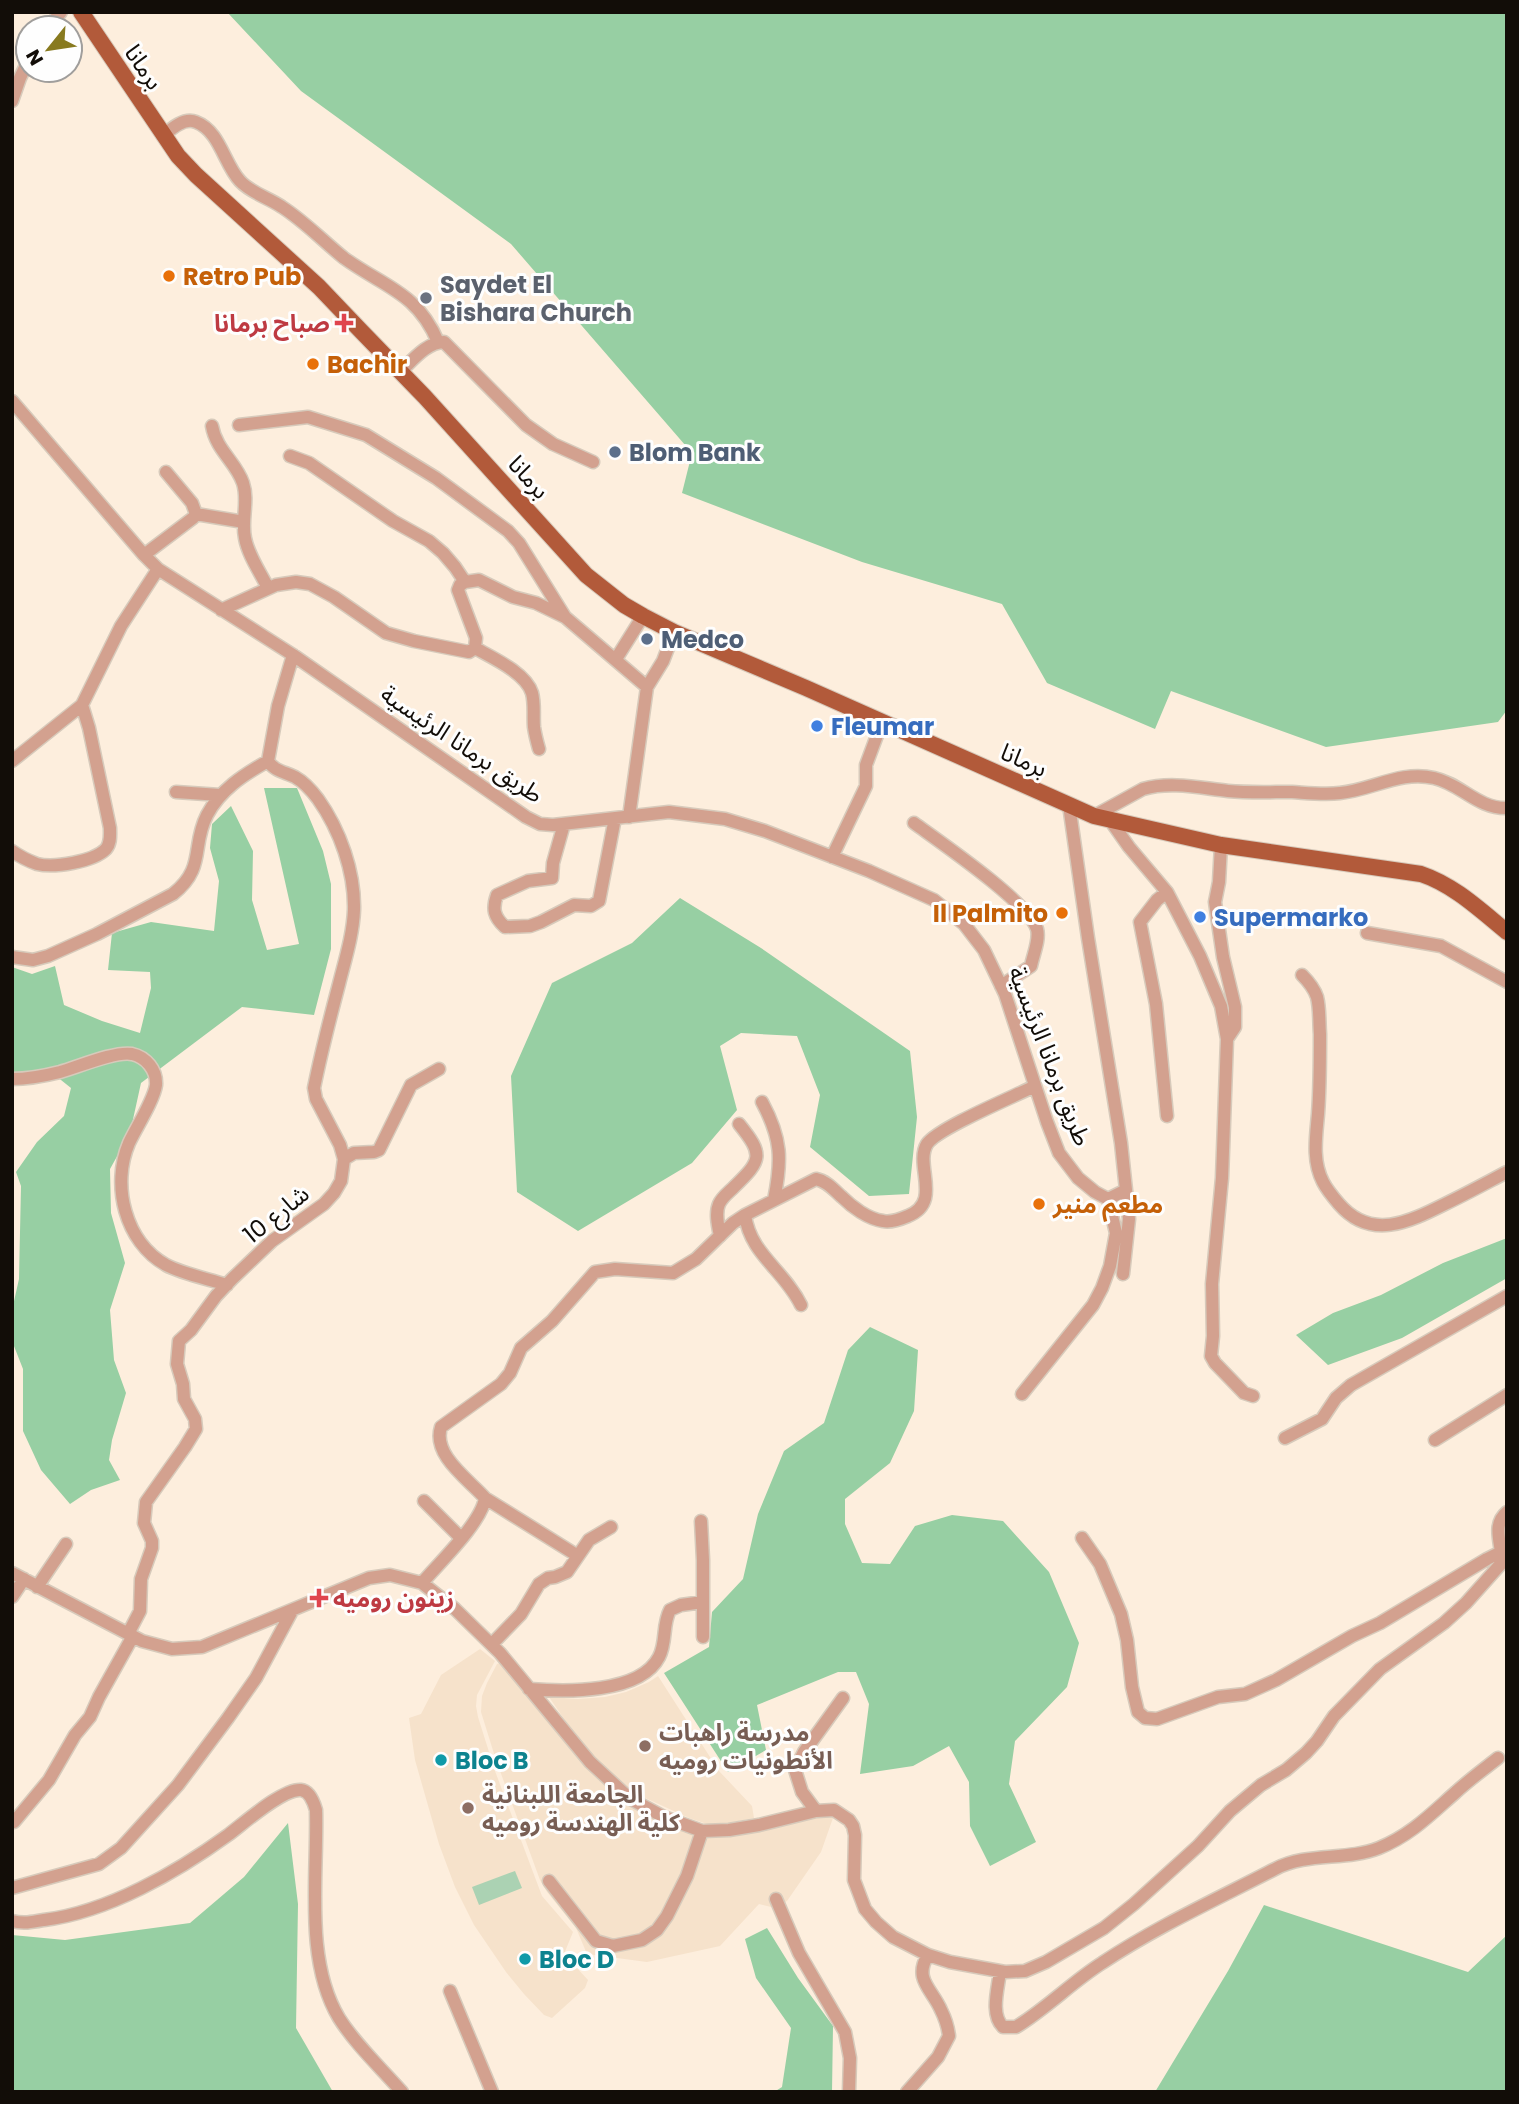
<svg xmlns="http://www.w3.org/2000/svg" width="1519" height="2104" font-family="Poppins,'Noto Sans Arabic',sans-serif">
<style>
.built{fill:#f6e2cb}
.green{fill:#abd2b3}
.forest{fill:#97cfa3}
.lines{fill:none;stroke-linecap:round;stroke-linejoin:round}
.minor-casing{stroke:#d7cabb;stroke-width:15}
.major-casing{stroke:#d7cabb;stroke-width:18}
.minor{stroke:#d3a18f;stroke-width:12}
.major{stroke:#b25a3a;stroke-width:16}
.food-dot{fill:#e8710a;stroke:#fefefe;stroke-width:2.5}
.worship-dot{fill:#6b7280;stroke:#fefefe;stroke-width:2.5}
.health-dot{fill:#e0444e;stroke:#fefefe;stroke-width:2.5}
.service-dot{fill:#5c6f8a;stroke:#fefefe;stroke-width:2.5}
.shop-dot{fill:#3f7fe0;stroke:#fefefe;stroke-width:2.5}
.education-dot{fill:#8d6e63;stroke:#fefefe;stroke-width:2.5}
.culture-dot{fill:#0f9aa8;stroke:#fefefe;stroke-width:2.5}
.labels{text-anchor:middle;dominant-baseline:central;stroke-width:6;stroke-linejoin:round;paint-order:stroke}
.street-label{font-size:24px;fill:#120d08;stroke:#fefefe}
.food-label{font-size:24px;font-weight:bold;fill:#c56008;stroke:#fefefe;text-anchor:start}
.worship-label{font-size:24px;font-weight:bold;fill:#5b616d;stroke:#fefefe;text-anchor:start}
.health-label{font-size:24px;font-weight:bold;fill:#be3a42;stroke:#fefefe;text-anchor:end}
.service-label{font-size:24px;font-weight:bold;fill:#4e5e75;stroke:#fefefe;text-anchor:start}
.shop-label{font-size:24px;font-weight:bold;fill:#366cbe;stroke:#fefefe;text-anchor:start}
.education-label{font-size:24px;font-weight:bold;fill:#785e54;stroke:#fefefe;text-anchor:start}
.culture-label{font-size:24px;font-weight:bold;fill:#0d838f;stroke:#fefefe;text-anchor:start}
</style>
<rect width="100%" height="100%" fill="#fdeedd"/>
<path class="built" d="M 480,1649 L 495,1661 L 477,1695 L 476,1706 L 478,1717 L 495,1771 L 542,1896 L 573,1932 L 564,1954 L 588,1980 L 585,1988 L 552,2018 L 544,2015 L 524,1994 L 506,1972 L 474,1925 L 455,1887 L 439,1844 L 415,1760 L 409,1718 L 421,1714 L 441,1675 Z
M 502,1662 L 600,1775 L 702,1834 L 828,1813 L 833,1818 L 821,1852 L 787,1901 L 775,1908 L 759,1904 L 720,1946 L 647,1962 L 587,1954 L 576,1928 L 547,1892 L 540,1880 L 496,1760 L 481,1712 L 482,1696 L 487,1683 L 497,1664 Z
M 658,1676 L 719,1771 L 752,1806 L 754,1818 L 713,1826 L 689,1818 L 641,1796 L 607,1772 L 566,1722 L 549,1697 L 578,1699 L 605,1697 L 626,1692 L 649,1682 Z"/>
<path class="green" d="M 515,1871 L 522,1888 L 479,1905 L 472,1887 Z"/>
<path class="forest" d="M 227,12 L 1507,12 L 1507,710 L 1498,722 L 1326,747 L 1171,691 L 1155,729 L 1047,683 L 1002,604 L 862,562 L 682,493 L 692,453 L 511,244 L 301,91 Z
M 264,788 L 297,788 L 323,851 L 331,884 L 331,949 L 314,1015 L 242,1007 L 141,1083 L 130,1133 L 110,1169 L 111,1213 L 125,1263 L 110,1310 L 114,1360 L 126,1393 L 112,1440 L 109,1460 L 120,1480 L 91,1490 L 70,1504 L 41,1470 L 23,1431 L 23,1369 L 12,1341 L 12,1310 L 19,1279 L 21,1186 L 16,1172 L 37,1142 L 64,1116 L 71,1088 L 46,1068 L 28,1082 L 12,1077 L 12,967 L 32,974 L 55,966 L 64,1005 L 102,1021 L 140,1033 L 151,988 L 150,972 L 108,970 L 112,933 L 151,922 L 214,931 L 219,881 L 210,848 L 212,824 L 231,806 L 253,851 L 252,900 L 267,950 L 299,944 Z
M 680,898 L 761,948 L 910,1051 L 917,1117 L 909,1194 L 869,1196 L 810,1147 L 820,1095 L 797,1036 L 741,1033 L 720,1046 L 737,1110 L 692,1163 L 578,1231 L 517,1192 L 511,1076 L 552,983 L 632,943 Z
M 1507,1238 L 1507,1278 L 1402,1338 L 1328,1365 L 1296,1335 L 1333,1313 L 1381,1295 L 1443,1263 Z
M 870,1327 L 918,1350 L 914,1411 L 890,1463 L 845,1499 L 845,1524 L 862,1563 L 890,1564 L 915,1526 L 952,1515 L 1003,1521 L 1049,1572 L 1079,1643 L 1067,1687 L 1015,1741 L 1009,1784 L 1036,1842 L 990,1866 L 970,1826 L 969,1782 L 949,1746 L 913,1766 L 860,1774 L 869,1704 L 856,1672 L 838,1672 L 757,1705 L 766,1750 L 728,1772 L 664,1673 L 709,1647 L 712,1612 L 743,1579 L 758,1514 L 784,1451 L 824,1423 L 848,1350 Z
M 288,1823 L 298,1904 L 296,2028 L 333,2092 L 12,2092 L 12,1935 L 65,1940 L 190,1923 L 244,1877 Z
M 1264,1905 L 1468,1972 L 1507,1935 L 1507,2092 L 1155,2092 L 1228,1971 Z
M 767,1928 L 798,1978 L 833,2026 L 832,2092 L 774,2092 L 782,2087 L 791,2028 L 756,1978 L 745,1939 Z"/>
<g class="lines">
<g class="minor-casing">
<path id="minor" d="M 48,28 L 61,12
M 12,101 L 20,78 L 28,61
M 163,136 C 171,129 184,117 196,122 C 220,131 224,164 240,181 C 251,193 269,198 282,207 C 304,221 323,241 344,258 C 384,287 417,292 438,342
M 401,371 C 412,361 427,342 444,342 L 526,425 L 553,444 L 593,462
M 12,401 L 144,555 L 158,569 L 293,655 L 526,817 L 540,824 L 553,825 L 669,812 L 725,819 L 765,831 L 869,871 L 934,900 L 964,924 L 984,950 L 1005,994 L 1047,1122 L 1059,1153 L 1078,1178 L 1095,1192 L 1108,1199 L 1126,1190 L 1121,1143 L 1088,938 L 1069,805
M 239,425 L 308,417 L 366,435 L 436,478 L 508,531 L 519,543 L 565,617
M 212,426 C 216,450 236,462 243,483 C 249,501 241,520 245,538 C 248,555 260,572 268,588
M 290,456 L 309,463 L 393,521 L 429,541 L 443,553 L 455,567 L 465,582
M 196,514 L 244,522
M 144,555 L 193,518 L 196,514 L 192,503 L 166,472
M 221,610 L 276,585 L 296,582 L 310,584 L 334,597 L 386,633 L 414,641 L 469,652 L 475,648 L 476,638 L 458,590 L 460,585 L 465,582 L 479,580 L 513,597 L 536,603 L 565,617 L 647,687
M 475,648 C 493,658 526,673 532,693 C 535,704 533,716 534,727 C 535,734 537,742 539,749
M 616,659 L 643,616
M 12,761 L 82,705 L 121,626 L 158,569
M 176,792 L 220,795
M 1094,816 L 1143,789 C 1171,781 1200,788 1228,791 C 1249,793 1271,792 1292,792 C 1308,793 1325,795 1340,793 C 1372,790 1401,770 1434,778 C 1461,784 1478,809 1507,808
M 629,817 L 647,687 L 663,661 L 674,632
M 1110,820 L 1129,847 L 1167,892 L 1200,956 L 1213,987 L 1221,1006 L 1227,1039 L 1222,1178 L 1212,1284 L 1213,1336 L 1211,1356 L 1215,1363 L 1244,1393 L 1253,1396
M 914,823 C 940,842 1028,902 1037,929 C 1040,940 1033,955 1031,966 L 1001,986
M 564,824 L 553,863 L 552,878 L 528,881 L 497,895 C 492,909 494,917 505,927 L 530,926 L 541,922 L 574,905 L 591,906 L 599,901 L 615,818
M 1221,845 L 1219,882 L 1215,902 L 1223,957 L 1235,1007 L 1235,1027 L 1227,1039
M 12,851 C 19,856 29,861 37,864 C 54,868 93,862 106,849 C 111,843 110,836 110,828 L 89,728 L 82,705
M 832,857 L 866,786 L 866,765 L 882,722
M 1167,892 L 1157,900 L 1140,922 L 1156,1004 L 1167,1116
M 1367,933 L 1441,946 L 1507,982
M 12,957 L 33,960 L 48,956 L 97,934 L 173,894 C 206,868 191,846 207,815 C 220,790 243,775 268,761
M 1302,975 C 1308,981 1314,988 1317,997 C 1320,1009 1319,1022 1320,1034 C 1320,1061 1320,1087 1318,1114 C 1316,1137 1312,1161 1323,1182 C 1327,1190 1333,1197 1339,1204 C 1371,1241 1409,1222 1445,1204 C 1466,1194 1486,1183 1507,1172
M 12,1079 C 28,1079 44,1076 60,1072 C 78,1067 115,1051 132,1054 C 146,1057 157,1070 156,1085 C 154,1100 136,1128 129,1143 C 111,1185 125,1242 166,1265 C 183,1274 209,1279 227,1285
M 762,1102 C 782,1139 782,1160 774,1200
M 344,1159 L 354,1153 L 374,1152 L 379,1150 L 411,1085 L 439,1069
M 745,1215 C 750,1254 784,1270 801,1305
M 720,1236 C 718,1226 715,1213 719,1204 C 722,1197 729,1192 734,1187 C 762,1160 764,1155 739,1124
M 1123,1274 L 1129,1219 L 1126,1190
M 1022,1394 L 1093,1305 L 1102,1288 L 1110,1266 L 1116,1233 L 1108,1199
M 1285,1438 L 1322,1419 L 1336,1398 L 1351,1385 L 1507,1296
M 1435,1440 L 1507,1395
M 485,1498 L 578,1556
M 424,1501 L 461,1538
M 1082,1538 L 1100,1564 L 1121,1614 L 1127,1640 L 1132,1687 L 1138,1712 L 1145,1718 L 1157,1719 L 1218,1697 L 1245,1694 L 1276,1680 L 1352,1636 L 1380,1623 L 1487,1559 L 1501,1552 L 1507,1552
M 1501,1552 C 1499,1537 1494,1523 1507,1512
M 12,1573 L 142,1641 L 172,1649 L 202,1647 L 369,1578 L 390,1575 L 422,1583 L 455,1609 L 500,1653 L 590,1762 L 629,1798 L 664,1817 L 702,1831 L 729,1830 L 759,1825 L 816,1811 L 834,1810 L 849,1820 L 853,1826 L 855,1835 L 854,1880 L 865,1909 L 876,1922 L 893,1937 L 928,1955 L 950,1962 L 1005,1972 L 1025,1971 L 1046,1962 L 1104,1928 L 1134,1904 L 1198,1846 L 1230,1811 L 1261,1785 L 1286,1770 L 1306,1753 L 1317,1741 L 1334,1716 L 1380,1669 L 1444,1623 L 1466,1603 L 1507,1557
M 422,1583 C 439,1563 482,1522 485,1498 C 468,1479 432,1455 441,1427 L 501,1384 L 510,1373 L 521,1348 L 552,1321 L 595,1272 L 615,1269 L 673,1273 L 696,1259 L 733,1223 L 745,1215 L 816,1179 C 827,1181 834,1190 842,1197 C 852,1207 868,1219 883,1221 C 891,1223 901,1219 908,1216 C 943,1202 914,1165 927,1144 C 938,1128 1013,1097 1035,1086
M 37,1587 L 66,1544
M 12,1597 L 24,1579
M 703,1602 L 703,1637
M 128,1634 L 140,1611 L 141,1579 L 152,1548 L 152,1541 L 144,1523 L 146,1502 L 185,1447 L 196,1429 L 195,1419 L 184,1399 L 183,1384 L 177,1364 L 179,1341 L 191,1330 L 216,1296 L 232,1279 L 272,1241 L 324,1204 L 334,1193 L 341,1181 L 344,1159 L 340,1145 L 316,1099 L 314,1088 C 321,1053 330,1018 339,984 C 345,960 353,935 354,910 C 355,872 340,830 318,799 C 312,791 304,782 295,777 C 285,772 274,771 268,761 L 278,706 L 293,655
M 492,1644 L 521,1614 L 539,1584 L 548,1578 L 555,1577 L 567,1572 L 589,1540 L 611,1527
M 529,1689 C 565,1692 640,1694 659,1657 C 667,1642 662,1625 670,1610 L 681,1605 L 703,1602 L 703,1560 L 701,1521
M 816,1811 L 802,1792 L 795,1770 L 804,1752 L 843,1698
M 14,1822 L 49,1780 L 75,1735 L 90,1717 L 99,1697 L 133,1636
M 549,1881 L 596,1941 L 613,1946 L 642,1940 L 657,1930 L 667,1916 L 687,1876 L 702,1831
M 12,1888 L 99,1864 L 121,1848 L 178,1785 L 228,1718 L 256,1678 L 292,1611
M 776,1899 L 799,1953 L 845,2032 L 850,2058 L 849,2092
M 12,1921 C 23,1924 33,1922 44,1920 C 108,1912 177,1872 228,1835 C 243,1824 283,1788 301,1790 C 310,1791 314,1803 316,1810 C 318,1875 304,1960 339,2018 C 356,2045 381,2068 402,2092
M 1000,1971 C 998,1989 990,2014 1003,2027 L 1016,2027 C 1047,2008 1072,1982 1102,1963 C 1156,1927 1217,1899 1275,1869 C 1307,1852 1346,1861 1379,1848 C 1411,1835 1431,1814 1456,1792 C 1469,1780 1484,1769 1498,1758
M 450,1991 L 492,2092
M 907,2092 L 938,2057 L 949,2036 C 948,2027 945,2018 941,2010 C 932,1989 913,1979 928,1955"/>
</g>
<g class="major-casing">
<path id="major" d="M 81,12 L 178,156 L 196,175 L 319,287 L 361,331 L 425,397 L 586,575 L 624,605 L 643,616 L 674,632 L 806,688 L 1094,816 L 1221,845 L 1421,874 C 1454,885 1480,910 1507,932"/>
</g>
<use href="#minor" class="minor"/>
<use href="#major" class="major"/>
</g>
<g class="food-dot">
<circle cx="169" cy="276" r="7"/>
<circle cx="313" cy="364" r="7"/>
<circle cx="1062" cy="913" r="7"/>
<circle cx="1039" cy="1204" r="7"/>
</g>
<circle class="worship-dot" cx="426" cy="298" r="7"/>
<g class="health-dot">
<path d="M340.5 312.5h7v7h7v7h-7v7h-7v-7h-7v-7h7z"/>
<path d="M315.5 1587.5h7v7h7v7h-7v7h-7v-7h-7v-7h7z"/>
</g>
<g class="service-dot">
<circle cx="615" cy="452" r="7"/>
<circle cx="647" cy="639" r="7"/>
</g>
<g class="shop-dot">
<circle cx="817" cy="726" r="7"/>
<circle cx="1200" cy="917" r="7"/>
</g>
<g class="education-dot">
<circle cx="645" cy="1746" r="7"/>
<circle cx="468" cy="1808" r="7"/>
</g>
<g class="culture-dot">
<circle cx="441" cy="1760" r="7"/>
<circle cx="525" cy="1959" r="7"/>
</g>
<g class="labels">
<g class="street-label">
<text transform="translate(144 67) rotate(56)">برمانا</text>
<text transform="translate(529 477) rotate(48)">برمانا</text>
<text transform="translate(462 744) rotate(34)">طريق برمانا الرئيسية</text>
<text transform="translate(1024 760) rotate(24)">برمانا</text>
<text transform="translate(1050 1056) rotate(69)">طريق برمانا الرئيسية</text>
<text transform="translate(276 1214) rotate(-39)">شارع 10</text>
</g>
<g class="food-label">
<text x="183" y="276">Retro Pub</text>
<text x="327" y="364">Bachir</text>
<text x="1048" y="913" text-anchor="end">Il Palmito</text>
<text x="1053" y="1204">مطعم منير</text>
</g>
<g class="worship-label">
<text x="440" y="284">Saydet El<tspan x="440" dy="28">Bishara Church</tspan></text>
</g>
<g class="health-label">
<text x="330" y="323">صباح برمانا</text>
<text x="333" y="1598" text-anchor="start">زينون روميه</text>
</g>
<g class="service-label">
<text x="629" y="452">Blom Bank</text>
<text x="661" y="639">Medco</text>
</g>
<g class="shop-label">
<text x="831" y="726">Fleumar</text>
<text x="1214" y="917">Supermarko</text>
</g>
<g class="education-label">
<text x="659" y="1732">مدرسة راهبات<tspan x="659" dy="28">الأنطونيات روميه</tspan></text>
<text x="482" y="1794">الجامعة اللبنانية<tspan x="482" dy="28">كلية الهندسة روميه</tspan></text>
</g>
<g class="culture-label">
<text x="455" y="1760">Bloc B</text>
<text x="539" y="1959">Bloc D</text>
</g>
</g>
<rect width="1519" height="2104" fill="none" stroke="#120d08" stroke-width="28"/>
<g transform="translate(49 49) rotate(240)"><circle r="33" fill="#fefefe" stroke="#a09e9c" stroke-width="2"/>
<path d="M0-5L12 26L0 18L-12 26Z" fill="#887a1f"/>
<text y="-10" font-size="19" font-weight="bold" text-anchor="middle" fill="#120d08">N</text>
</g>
</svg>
